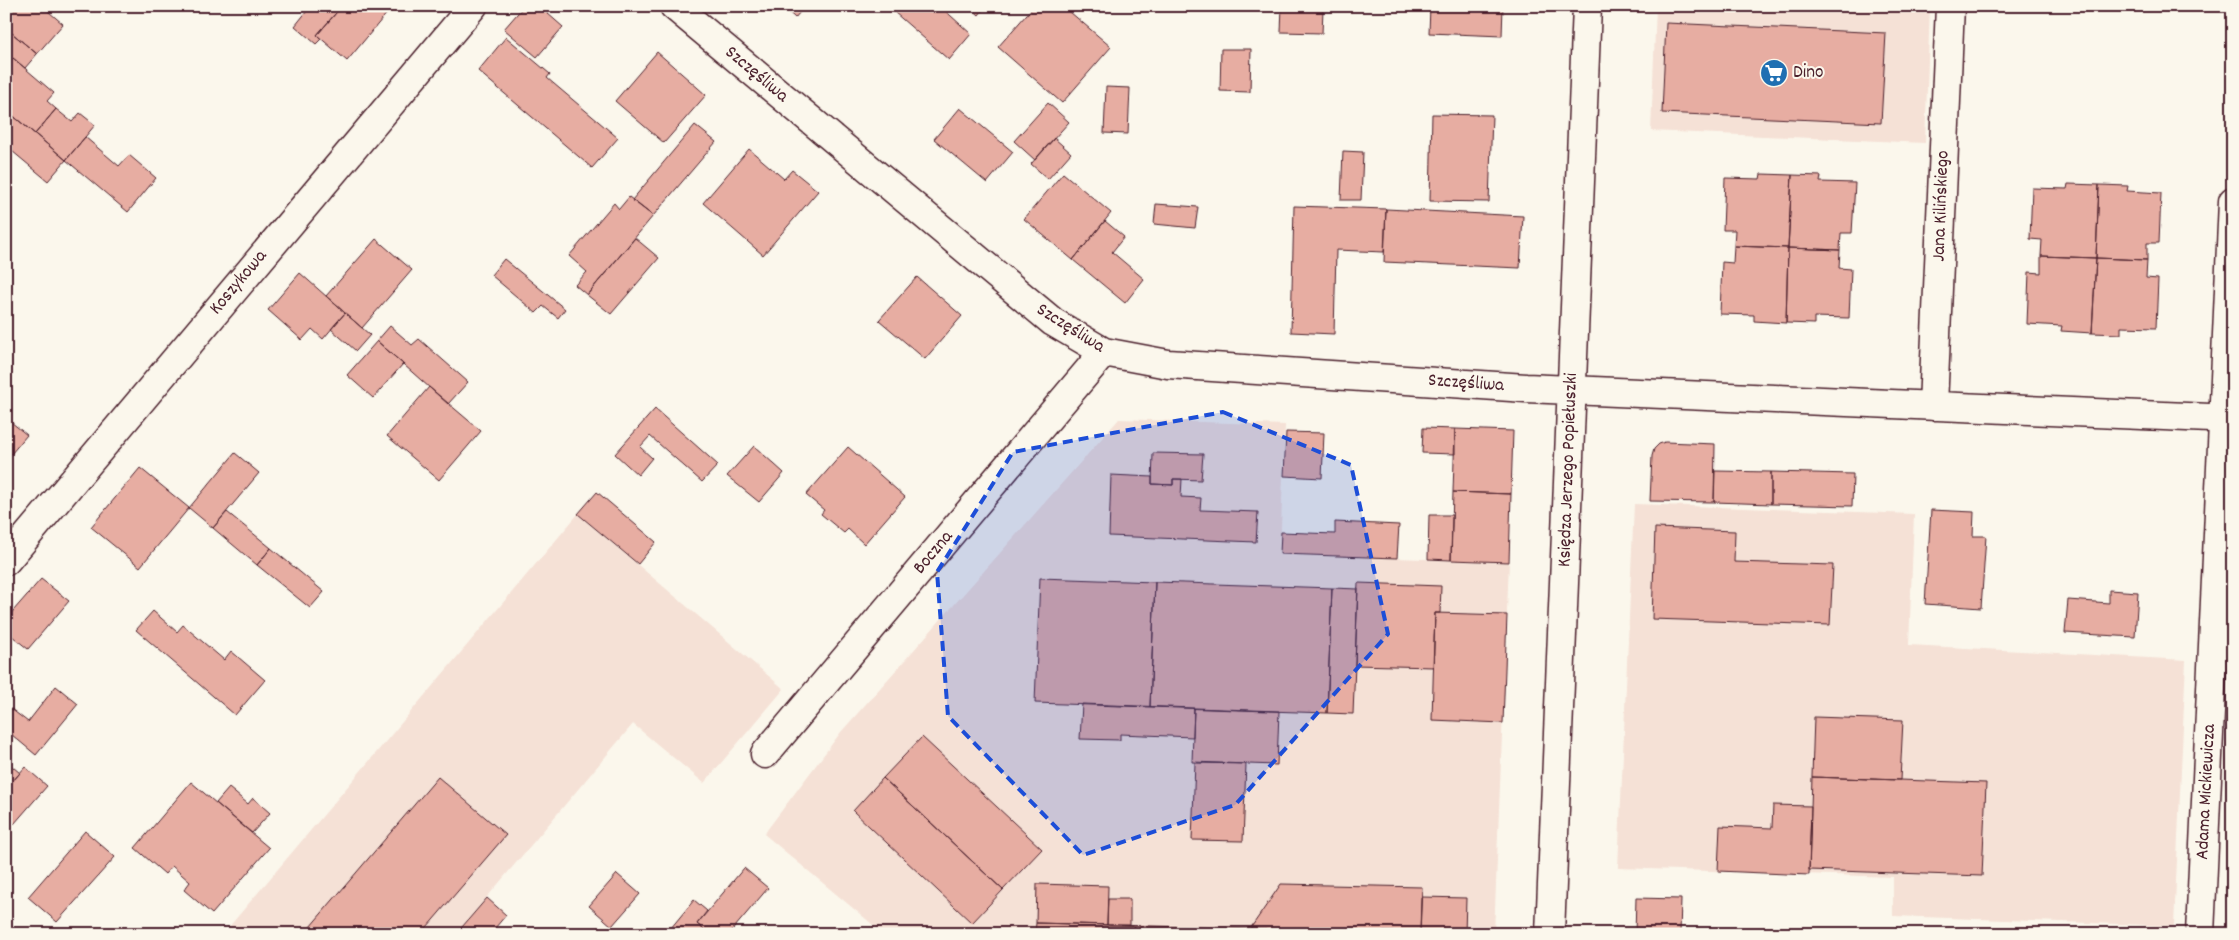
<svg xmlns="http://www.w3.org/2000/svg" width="2239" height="940" font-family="Dekko,sans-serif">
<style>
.built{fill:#f5e1d6}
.building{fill:#e7ada2;stroke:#4a1f2b}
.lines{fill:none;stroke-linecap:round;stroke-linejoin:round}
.street-casing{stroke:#4a1f2b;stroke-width:31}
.street{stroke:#fbf7ec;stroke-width:28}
.marked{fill:#1d4ed8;fill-opacity:0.2;stroke:#1d4ed8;stroke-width:4;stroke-dasharray:10 6;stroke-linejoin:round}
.labels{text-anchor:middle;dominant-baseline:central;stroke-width:4;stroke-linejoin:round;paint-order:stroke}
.poi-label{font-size:19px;fill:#4a1f2b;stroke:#fbf7ec;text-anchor:start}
.street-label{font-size:19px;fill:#4a1f2b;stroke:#fbf7ec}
</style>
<rect width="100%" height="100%" fill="#fbf7ec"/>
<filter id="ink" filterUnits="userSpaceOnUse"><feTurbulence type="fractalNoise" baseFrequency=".02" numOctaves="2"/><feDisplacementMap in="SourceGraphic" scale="10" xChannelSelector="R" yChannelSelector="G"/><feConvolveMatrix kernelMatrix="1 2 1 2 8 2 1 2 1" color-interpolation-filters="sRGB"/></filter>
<g filter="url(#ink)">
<path class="built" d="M 1656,6 L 1930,6 L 1925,143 L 1651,131 Z
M 1119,419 L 1285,425 L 1280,554 L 1509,562 L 1494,934 L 884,934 L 764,834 L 841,732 Z
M 1634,504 L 1914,514 L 1909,645 L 2186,660 L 2174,926 L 1893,916 L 1893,877 L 1618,868 Z
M 578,514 L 784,689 L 704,783 L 633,724 L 456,934 L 223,934 Z"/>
<path class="building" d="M 6,6 L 42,6 L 63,24 L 37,54 L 6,28 Z
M 311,6 L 342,6 L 317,35 L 321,39 L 316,44 L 295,26 Z
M 342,6 L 393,6 L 347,61 L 317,35 Z
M 524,6 L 539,6 L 563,27 L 537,57 L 504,29 Z
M 782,6 L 805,6 L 795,18 Z
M 899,6 L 940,6 L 971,34 L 949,60 L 894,12 Z
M 969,6 L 986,6 L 979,15 Z
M 1034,6 L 1063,6 L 1111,47 L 1062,103 L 998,47 Z
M 1282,6 L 1335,6 L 1335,9 L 1323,9 L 1322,33 L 1281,32 Z
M 1430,6 L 1503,6 L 1502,36 L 1429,33 Z
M 1666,23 L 1886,33 L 1881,123 L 1662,113 Z
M 6,28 L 37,54 L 25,68 L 13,58 L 11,60 L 6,57 Z
M 506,37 L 550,74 L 547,78 L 618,138 L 592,168 L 478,71 Z
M 1221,49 L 1251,49 L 1250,92 L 1220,91 Z
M 657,52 L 706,95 L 664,143 L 615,101 Z
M 13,58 L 54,93 L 47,101 L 56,109 L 35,134 L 6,110 L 6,66 Z
M 1106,87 L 1130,88 L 1128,134 L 1104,133 Z
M 1048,103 L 1069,122 L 1035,160 L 1014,141 Z
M 960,108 L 1013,152 L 987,183 L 934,139 Z
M 56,109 L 72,122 L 80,113 L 95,125 L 66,160 L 35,134 Z
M 6,110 L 66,160 L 48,181 L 6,146 Z
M 1432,114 L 1492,115 L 1489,202 L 1430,201 Z
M 695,125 L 716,142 L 653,216 L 632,200 Z
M 85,137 L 119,166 L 129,155 L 156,178 L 128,212 L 66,160 Z
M 1054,138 L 1071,153 L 1048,179 L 1031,164 Z
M 749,149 L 784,179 L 792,170 L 818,191 L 763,255 L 703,203 Z
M 1343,151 L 1363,152 L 1361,200 L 1341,200 Z
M 1063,173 L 1111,213 L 1073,260 L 1024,219 Z
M 1761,174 L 1792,175 L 1788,248 L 1734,246 L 1735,230 L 1723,230 L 1725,178 L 1760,179 Z
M 1792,175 L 1821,176 L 1820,182 L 1855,183 L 1852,233 L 1841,233 L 1840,250 L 1788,248 Z
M 2068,184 L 2099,185 L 2096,258 L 2041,256 L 2042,240 L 2030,239 L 2032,188 L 2067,189 Z
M 2099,185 L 2128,186 L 2127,191 L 2161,193 L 2159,243 L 2147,243 L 2147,260 L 2096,258 Z
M 629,197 L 653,216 L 587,295 L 575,285 L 587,272 L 569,256 L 614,203 L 619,209 Z
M 1156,204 L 1198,207 L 1195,228 L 1154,224 Z
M 1294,206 L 1386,209 L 1384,252 L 1336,250 L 1334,334 L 1291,332 Z
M 1386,209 L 1523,216 L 1520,268 L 1384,262 Z
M 1105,221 L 1124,237 L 1112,252 L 1144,279 L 1125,303 L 1073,260 Z
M 635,238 L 659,258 L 611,314 L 587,295 Z
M 376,239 L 412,270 L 362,328 L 326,296 Z
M 1734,246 L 1788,248 L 1786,323 L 1754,321 L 1754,315 L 1720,314 L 1722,262 L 1733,263 Z
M 1788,248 L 1840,250 L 1839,268 L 1851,269 L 1849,318 L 1814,317 L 1814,324 L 1786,323 Z
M 2041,256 L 2096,258 L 2092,333 L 2061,331 L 2062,326 L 2027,324 L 2029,272 L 2041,273 Z
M 2096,258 L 2147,260 L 2146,278 L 2158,279 L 2156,328 L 2121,327 L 2121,334 L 2092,333 Z
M 504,259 L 565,309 L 558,318 L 543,306 L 536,313 L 491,275 Z
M 300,273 L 345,313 L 323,339 L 312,329 L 302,340 L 268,310 Z
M 917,277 L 962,316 L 925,359 L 879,320 Z
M 345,313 L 370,335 L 356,351 L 331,329 Z
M 390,326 L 412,345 L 419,339 L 468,382 L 448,404 L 377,341 Z
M 377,341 L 403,364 L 373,398 L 347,375 Z
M 429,387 L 481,431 L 439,480 L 387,436 Z
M 655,409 L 718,465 L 702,482 L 650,436 L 640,447 L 652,458 L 638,475 L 615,454 Z
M 6,418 L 27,435 L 6,460 Z
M 1423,428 L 1455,429 L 1455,454 L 1422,453 Z
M 1455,429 L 1513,431 L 1511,494 L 1453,492 Z
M 1286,432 L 1324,433 L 1322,478 L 1284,476 Z
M 1665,442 L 1715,444 L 1714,502 L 1650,501 L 1652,456 L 1654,449 L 1659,444 Z
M 754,446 L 784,473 L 759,502 L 727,476 Z
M 848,447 L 905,497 L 864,544 L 848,529 L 844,533 L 821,514 L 824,510 L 806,495 Z
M 235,453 L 259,473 L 213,528 L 189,508 Z
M 1153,453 L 1203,454 L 1201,480 L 1173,479 L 1173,485 L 1152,484 Z
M 140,468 L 189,508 L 140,567 L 91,527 Z
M 1715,471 L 1771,472 L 1771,504 L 1714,502 Z
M 1771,472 L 1853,474 L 1852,506 L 1771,504 Z
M 1111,475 L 1152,477 L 1152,484 L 1173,485 L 1173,479 L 1182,479 L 1181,497 L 1201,498 L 1200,510 L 1258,512 L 1256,542 L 1109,536 Z
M 597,492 L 656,542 L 638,564 L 578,514 Z
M 1453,492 L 1511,494 L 1509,562 L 1451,560 Z
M 1931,510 L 1974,512 L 1973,536 L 1986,536 L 1981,608 L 1925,604 Z
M 227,512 L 271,548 L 257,565 L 213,528 Z
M 1429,515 L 1452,515 L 1451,560 L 1428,559 Z
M 1335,522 L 1399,525 L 1397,558 L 1280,554 L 1281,532 L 1335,534 Z
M 1655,528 L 1735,531 L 1734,562 L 1833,565 L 1830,625 L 1652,619 Z
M 271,548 L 324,592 L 310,608 L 257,565 Z
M 1040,578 L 1155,582 L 1150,707 L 1035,703 Z
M 41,579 L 69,601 L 28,649 L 6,631 L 6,619 Z
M 1155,582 L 1332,588 L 1327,713 L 1150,707 Z
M 1358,583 L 1441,586 L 1440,613 L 1435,613 L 1433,667 L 1355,665 Z
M 1332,588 L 1358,589 L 1353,714 L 1327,713 Z
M 2109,590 L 2138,592 L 2135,637 L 2065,633 L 2068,600 L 2109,603 Z
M 153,611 L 177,632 L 183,625 L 224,660 L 231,651 L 265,680 L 235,715 L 136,630 Z
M 1435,613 L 1507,615 L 1503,723 L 1432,720 Z
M 56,686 L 78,704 L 36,755 L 6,730 L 6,705 L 28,722 Z
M 1082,704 L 1194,708 L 1193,737 L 1120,734 L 1120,740 L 1080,739 Z
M 1194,708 L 1279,711 L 1277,765 L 1192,762 Z
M 1814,717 L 1903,720 L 1900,780 L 1812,777 Z
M 922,737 L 1042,849 L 1003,890 L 883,778 Z
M 6,761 L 20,773 L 6,789 Z
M 1195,763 L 1246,764 L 1243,841 L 1192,840 Z
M 25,767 L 47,786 L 14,824 L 6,817 L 6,789 Z
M 438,777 L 506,835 L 421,934 L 304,934 Z
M 1812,777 L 1986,783 L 1982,876 L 1809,870 Z
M 883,778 L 1003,890 L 972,923 L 853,811 Z
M 191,782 L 269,848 L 212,914 L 184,890 L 190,882 L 172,866 L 165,874 L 135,848 Z
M 229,788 L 248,804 L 253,798 L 270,813 L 252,833 L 216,803 Z
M 1773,805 L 1811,806 L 1809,875 L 1718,871 L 1720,826 L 1772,828 Z
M 85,831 L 115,857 L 57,922 L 28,897 Z
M 744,868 L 768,888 L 729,934 L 709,934 L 697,924 Z
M 617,874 L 640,894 L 612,926 L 589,906 Z
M 1037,884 L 1108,886 L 1107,925 L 1036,923 Z
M 1281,884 L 1422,887 L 1420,933 L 1250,929 Z
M 1421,897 L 1466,898 L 1465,934 L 1420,933 Z
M 487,898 L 506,915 L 490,934 L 456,934 Z
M 1636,898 L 1681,899 L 1680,934 L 1635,934 Z
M 1108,899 L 1130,899 L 1130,925 L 1107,925 Z
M 694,900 L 707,911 L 697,924 L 709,934 L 666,934 Z
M 1036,923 L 1228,928 L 1228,934 L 1035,934 Z
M 1228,928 L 1250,929 L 1386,932 L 1386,934 L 1228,934 Z
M 1386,932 L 1454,934 L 1386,934 Z"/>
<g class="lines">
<g class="street-casing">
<path id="street" d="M 674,6 L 1053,322 L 1104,352 L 1168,364 L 1526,388 L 2233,419
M 1933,406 L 1950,6
M 6,561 L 473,6
M 765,754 L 1104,352
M 1550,934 L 1587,6
M 2200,934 L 2233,201"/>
</g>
<use href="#street" class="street"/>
</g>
</g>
<path class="marked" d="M 1223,412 L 1351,465 L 1388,634 L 1235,805 L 1083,855 L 948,716 L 937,572 L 1013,452 Z"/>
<defs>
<g id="supermarket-disc" transform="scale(1.4375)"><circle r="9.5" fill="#1f6fb2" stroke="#fbf7ec"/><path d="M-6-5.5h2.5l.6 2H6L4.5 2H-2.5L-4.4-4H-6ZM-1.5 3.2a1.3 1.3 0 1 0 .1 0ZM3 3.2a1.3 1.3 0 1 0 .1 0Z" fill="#fff"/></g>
</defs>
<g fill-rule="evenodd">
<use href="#supermarket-disc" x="1774" y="73"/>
</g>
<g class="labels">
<g class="poi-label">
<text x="1793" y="73">Dino</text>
</g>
<g class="street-label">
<text transform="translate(756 75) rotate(40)">Szczęśliwa</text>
<text transform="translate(1942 206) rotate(-88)">Jana Kilińskiego</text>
<text transform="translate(239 283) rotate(-50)">Koszykowa</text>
<text transform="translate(1070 329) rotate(32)">Szczęśliwa</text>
<text transform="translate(1466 384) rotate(4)">Szczęśliwa</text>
<text transform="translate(1569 470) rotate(-88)">Księdza Jerzego Popiełuszki</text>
<text transform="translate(934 553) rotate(-50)">Boczna</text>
<text transform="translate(2207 792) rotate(-87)">Adama Mickiewicza</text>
</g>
</g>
<rect width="2239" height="940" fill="none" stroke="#fbf7ec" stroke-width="25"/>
<rect x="12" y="12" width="2214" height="915" fill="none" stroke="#4a1f2b" stroke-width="2" filter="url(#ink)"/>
</svg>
